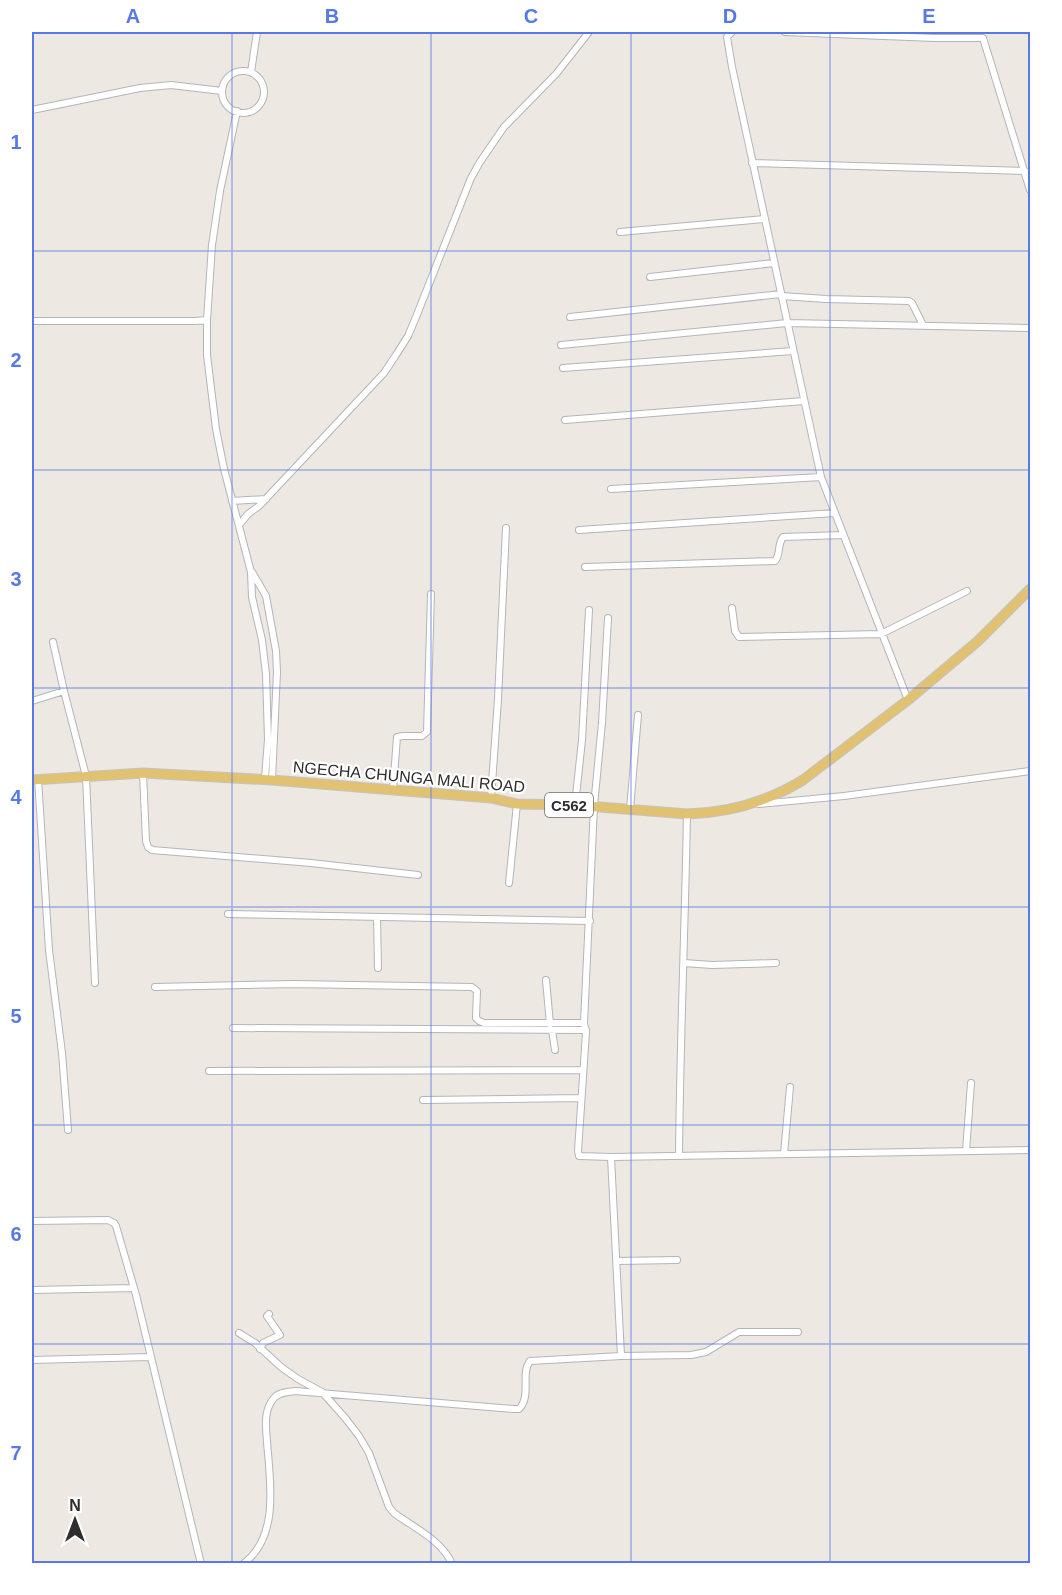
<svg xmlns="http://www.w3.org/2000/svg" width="1062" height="1595" font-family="Arial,sans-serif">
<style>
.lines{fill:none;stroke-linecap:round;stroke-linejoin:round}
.minor-casing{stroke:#b3b5bc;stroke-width:8}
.primary-casing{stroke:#c4c4c4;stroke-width:11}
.minor{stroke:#fff;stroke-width:6}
.primary{stroke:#e1c273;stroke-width:9}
.grid{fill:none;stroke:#5779e6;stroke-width:1.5;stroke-opacity:0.55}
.labels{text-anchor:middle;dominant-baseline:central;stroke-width:4.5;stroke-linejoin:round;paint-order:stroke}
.shield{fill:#fff;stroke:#6d6d6d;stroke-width:1.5}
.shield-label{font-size:15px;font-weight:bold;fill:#2e2e2e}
.street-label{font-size:16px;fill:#2e2e2e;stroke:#fff}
.neatline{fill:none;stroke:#5779e6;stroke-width:2}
.grid-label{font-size:20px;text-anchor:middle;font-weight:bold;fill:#5779e6}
</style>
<rect width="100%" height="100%" fill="#ede8e2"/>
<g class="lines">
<g class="minor-casing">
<path id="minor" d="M 732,32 L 727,37 L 732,67 L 821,477 L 908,700
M 785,32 L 934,38 L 983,38 L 1030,190
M222 92a21 21 0 1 1 42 0a21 21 0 1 1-42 0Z
M 251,72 L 257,32
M 32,110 L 140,88 L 171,85 L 222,91
M 237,111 L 220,191 L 212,245 L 207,320 L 207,355 L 216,429 L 224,469 L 251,572 L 252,597 L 262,640 L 266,674 L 268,739 L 265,779
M 752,163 L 1025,171
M 620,232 L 765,219
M 650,277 L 774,263
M 782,296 L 826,299 L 909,301 L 912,303 L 923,325
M 570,317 L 781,294
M 32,321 L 195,321 L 207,320
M 561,345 L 787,323 L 1030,328
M 563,368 L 793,351
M 565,420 L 804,401
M 611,489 L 821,477
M 232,501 L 266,499
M 239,525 L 248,514 L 259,506 L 384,373 L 396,355 L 408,336 L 416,317 L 471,178 L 480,162 L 504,127 L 556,74 L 589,32
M 579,530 L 835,513
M 585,567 L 775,561 C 781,554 777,545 783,537 L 843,535
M 252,572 L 266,596 L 276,651 L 277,672 L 272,780
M 732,608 L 735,631 L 739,637 L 881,634 L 967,591
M 608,618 L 602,723 L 594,806 L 584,1023 L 586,1032 L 578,1151 L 579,1156 L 611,1157 L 1030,1150
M 53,642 L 64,691 L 86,776 L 95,983
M 32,701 L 64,691
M 143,773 L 146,841 L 148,847 L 152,850 L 311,863 L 418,875
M 38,779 L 49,950 L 62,1053 L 68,1130
M 393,790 L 397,737 L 403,736 L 422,736 L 427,732 L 431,594
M 491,798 L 498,699 L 506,528
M 759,804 L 844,796 L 1030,771
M 575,805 L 582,740 L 589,610
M 630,809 L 638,715
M 509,883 L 517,804
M 228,914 L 590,921
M 377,917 L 378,968
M 684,963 L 712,965 L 776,963
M 546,980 L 550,1024
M 155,987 L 294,984 L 472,987 L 477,991 L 476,1018 L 479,1021 L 484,1023 L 584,1023
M 233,1028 L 586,1030
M 552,1030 L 555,1050
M 209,1071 L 583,1070
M 423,1100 L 581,1098
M 966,1151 L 971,1083
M 784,1154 L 790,1087
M 679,1155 C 680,1042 685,928 687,814
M 32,1221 L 108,1220 L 114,1223 L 116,1226 L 136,1295 L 201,1564
M 616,1261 L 677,1260
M 32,1290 L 134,1288
M 239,1333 L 255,1343 L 281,1367 L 298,1379 L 322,1392 L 346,1419 L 359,1436 L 369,1453 L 389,1507 L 394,1513 C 414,1528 442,1540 452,1564
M 260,1349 L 263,1343 L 280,1335 L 267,1316 L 269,1314
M 621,1356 L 691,1355 L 706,1352 L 739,1332 L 798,1332
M 32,1360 L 150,1357
M 243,1564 C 280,1537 270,1481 267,1442 C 266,1427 263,1411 274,1398 C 279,1392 288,1392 295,1391 L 514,1409 L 519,1409 C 532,1396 520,1374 530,1361 L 621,1356 L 611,1157"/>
</g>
<g class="primary-casing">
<path id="primary" d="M 32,780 L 143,773 L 272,780 L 491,798 L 517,804 L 575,805 L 687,814 C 729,813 767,802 803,780 L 908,700 L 978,641 L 1030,589"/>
</g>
<use href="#minor" class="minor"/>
<use href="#primary" class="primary"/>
</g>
<path class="grid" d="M 232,32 L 232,1564M 431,32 L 431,1564M 631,32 L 631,1564M 830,32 L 830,1564M 32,251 L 1030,251M 32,470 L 1030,470M 32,688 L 1030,688M 32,907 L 1030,907M 32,1125 L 1030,1125M 32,1344 L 1030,1344"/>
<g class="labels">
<rect class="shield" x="545" y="793" width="48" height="24" rx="4.5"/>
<g class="shield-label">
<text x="569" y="805">C562</text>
</g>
<g class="street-label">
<text transform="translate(409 777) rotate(5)">NGECHA CHUNGA MALI ROAD</text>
</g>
</g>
<rect width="1062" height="1595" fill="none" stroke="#ffffff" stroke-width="66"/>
<g transform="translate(75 1520)" stroke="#ffffff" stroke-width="4.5" paint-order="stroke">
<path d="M0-4.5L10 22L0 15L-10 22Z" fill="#2e2e2e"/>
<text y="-9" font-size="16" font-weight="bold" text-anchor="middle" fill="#2e2e2e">N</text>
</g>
<rect x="33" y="33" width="996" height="1529" class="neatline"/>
<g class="grid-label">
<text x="133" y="23">A</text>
<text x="332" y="23">B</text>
<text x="531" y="23">C</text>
<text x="730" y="23">D</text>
<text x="929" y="23">E</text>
<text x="16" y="149">1</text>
<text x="16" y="367">2</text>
<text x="16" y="586">3</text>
<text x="16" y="804">4</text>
<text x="16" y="1023">5</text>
<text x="16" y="1241">6</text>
<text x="16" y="1460">7</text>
</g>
</svg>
